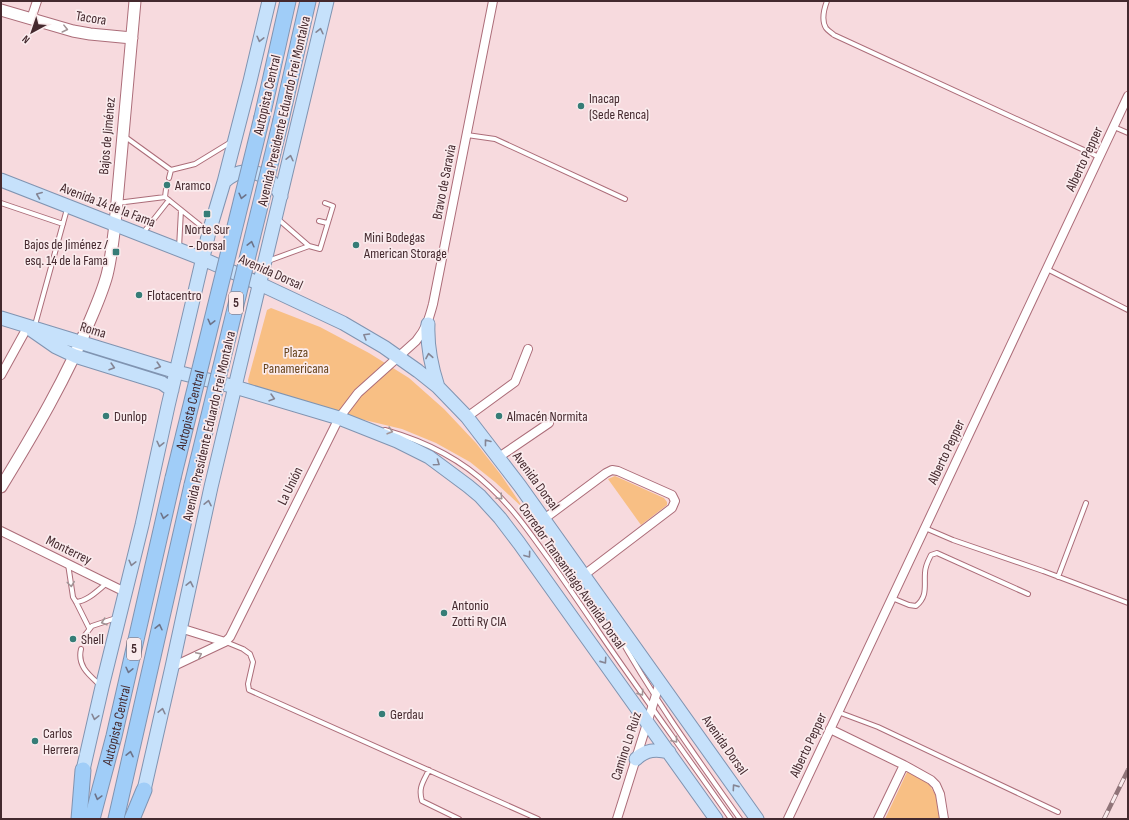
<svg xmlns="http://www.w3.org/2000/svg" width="1129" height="820" font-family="'Sofia Sans Condensed',sans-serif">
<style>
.green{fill:#f8bf84}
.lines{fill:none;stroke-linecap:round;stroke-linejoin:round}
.service-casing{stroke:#ac6d79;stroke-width:6}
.minor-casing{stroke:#ac6d79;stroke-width:10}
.tertiary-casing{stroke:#ac6d79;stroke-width:13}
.primary-casing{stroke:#8094b1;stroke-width:15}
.motorway-casing{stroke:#8094b1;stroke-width:17}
.service{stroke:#fff;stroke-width:4}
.minor{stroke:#fff;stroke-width:8}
.tertiary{stroke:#fff;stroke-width:11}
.primary{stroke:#c6e1fb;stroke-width:13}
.motorway{stroke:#a0cdf8;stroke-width:15}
.rail-casing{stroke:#907479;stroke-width:4.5}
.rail{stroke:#faebed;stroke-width:3;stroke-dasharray:9;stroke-linecap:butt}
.motorway-bridge-casing{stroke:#8094b1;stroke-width:17;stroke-linecap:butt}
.motorway-bridge{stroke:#a0cdf8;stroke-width:15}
.oneway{stroke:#a29496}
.oneway2{stroke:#858594}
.oneway3{stroke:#6d7389}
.poi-dot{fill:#367d77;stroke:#faebed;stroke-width:1.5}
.labels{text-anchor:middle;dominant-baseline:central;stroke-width:3.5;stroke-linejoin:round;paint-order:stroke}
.shield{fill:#faebed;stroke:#7b6367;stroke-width:1}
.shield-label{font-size:13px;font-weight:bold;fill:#44292e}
.street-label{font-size:14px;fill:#44292e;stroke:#faebed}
.poi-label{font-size:14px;fill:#44292e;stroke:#faebed;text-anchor:start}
.park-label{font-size:14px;fill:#67441c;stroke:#faebed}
</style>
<rect width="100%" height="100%" fill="#f7dade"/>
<path class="green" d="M 271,308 L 320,327 L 369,353 L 409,378 L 444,409 L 476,443 L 501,475 L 524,509 L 495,482 L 470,462 L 436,443 L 402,429 L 352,417 L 249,386 L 248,380 L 267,310 Z
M 615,476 L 664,498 L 667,502 L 667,505 L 641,525 L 608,479 Z
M 908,770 L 927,781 L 937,797 L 940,819 L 885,819 Z"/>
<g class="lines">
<g class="service-casing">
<path id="service" d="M 827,1 C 824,9 821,20 826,28 C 828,31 832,33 834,35 L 1099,157
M 1114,127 L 1128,133
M 467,135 L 495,139 L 625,199
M 124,136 L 171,170
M 169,178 L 171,170 L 195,164 L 231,142
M 166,189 L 165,197 L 206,230
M 1,203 L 63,224
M 117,203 L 165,197
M 278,219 L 309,246 L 320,249 L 333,206 L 325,203
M 319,221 L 327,223
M 143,233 L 169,200
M 179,248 L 181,210
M 268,261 L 309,246
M 1047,269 L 1128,310
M 35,325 L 67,209
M 385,430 C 424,441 461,459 490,487 C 514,509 532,536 551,562 C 567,585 583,608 599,632 C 642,695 687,756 731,819
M 925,528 L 953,540 L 1043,571 L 1128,603
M 68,564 L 73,597 L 76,602 L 89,628
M 1058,577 L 1086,503
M 892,598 L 909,605 L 916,606 C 928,596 924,586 925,573 C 925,566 928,561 931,555 L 937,553 L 1028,594
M 76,602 C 88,601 98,590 107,583
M 615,629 C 652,696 696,757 740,819
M 85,635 L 92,626 L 116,618
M 226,642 L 243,649 L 250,654 L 253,662 L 248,684 L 249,690 L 538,819
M 81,649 C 77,666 89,675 100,685
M 838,712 L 878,727 L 1058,812
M 429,770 C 423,782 418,788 422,801 L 459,819"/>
</g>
<g class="minor-casing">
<path id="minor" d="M 31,19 L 37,1
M 1,375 L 28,326
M 467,417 L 515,382 L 528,349
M 499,457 L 549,423
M 544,519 L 606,473 L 612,470 L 618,471 L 672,495 L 675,501 L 672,508 L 584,575
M 1,531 L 125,592
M 180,628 L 225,642
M 172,667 L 225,642 L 230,637 L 339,418 L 358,393 L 416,341 C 426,329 429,319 433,304 L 493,1
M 830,729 L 904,765 L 931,780 L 936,785 L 940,794 L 944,819
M 617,819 L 660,682
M 788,819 L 1128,96
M 878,819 L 904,765"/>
</g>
<g class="tertiary-casing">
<path id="tertiary" d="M 1,10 L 73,31 L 90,34 L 132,38
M 1,487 C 34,433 67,377 91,318 C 97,304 103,290 107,275 C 111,259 113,241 115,224 L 135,1"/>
</g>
<g class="primary-casing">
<path id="primary" d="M 1,180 L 203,259 L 260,284 L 343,323 L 384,347 L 418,371 L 438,387 L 467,417 L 520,486 L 757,819
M 224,182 C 243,163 271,172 281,196
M 1,318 L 177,372 L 235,387 L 339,418 L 397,441 L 429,457 L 468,486 L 480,496 L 500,518 L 519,543 L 716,819
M 428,324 C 427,346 431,366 438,387
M 33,331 L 56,347 L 75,356 L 162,383 L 172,390
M 636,759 C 646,749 657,749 669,752
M 83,770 L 102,687 L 142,525 L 168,406 L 209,232 L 224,182 L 250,81 L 269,1
M 144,790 L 172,667 L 211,487 L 327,1"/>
</g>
<g class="motorway-casing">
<g id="motorway">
<path d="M 262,117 L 288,1"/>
<path d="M 281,120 L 308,1"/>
<path d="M 79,819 L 83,770"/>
<path id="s1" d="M 92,819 L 114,736 L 173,478"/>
<path d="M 116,819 L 192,485"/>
<path d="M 132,819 L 144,790"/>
</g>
</g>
<use href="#service" class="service"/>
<use href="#minor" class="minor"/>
<use href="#tertiary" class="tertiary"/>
<use href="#primary" class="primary"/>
<use href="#motorway" class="motorway"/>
<g class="rail-casing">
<path id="rail" d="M 1104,819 L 1128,770"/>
</g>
<use href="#rail" class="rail"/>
<g class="motorway-bridge-casing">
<g id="motorway-bridge">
<path id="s2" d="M 173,478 L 262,117"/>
<path d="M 192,485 L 281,120"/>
</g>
</g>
<use href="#motorway-bridge" class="motorway-bridge"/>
</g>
<defs><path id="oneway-chevron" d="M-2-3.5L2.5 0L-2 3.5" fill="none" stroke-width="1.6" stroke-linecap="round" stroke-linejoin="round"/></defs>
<g class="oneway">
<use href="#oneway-chevron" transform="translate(65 29) rotate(14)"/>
<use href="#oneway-chevron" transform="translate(390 431) rotate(16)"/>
<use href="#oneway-chevron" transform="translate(500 497) rotate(46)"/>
<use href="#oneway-chevron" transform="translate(71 584) rotate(83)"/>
<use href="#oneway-chevron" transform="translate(104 622) rotate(162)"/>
<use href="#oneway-chevron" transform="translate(199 655) rotate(-26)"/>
<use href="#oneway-chevron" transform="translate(641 693) rotate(55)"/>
<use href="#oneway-chevron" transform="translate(675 740) rotate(51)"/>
</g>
<g class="oneway2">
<use href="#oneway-chevron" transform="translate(320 31) rotate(-77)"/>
<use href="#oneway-chevron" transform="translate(260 39) rotate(104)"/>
<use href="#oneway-chevron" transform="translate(290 158) rotate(-77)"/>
<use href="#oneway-chevron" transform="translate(39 195) rotate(-158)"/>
<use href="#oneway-chevron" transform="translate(366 336) rotate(-149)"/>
<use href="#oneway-chevron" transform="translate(429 356) rotate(-100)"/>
<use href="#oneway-chevron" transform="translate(158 366) rotate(17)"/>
<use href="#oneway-chevron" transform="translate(112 367) rotate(17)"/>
<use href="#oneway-chevron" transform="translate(272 398) rotate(16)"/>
<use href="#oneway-chevron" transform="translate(487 442) rotate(-128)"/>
<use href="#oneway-chevron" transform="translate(160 444) rotate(103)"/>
<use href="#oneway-chevron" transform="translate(437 463) rotate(35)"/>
<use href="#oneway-chevron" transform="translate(208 503) rotate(-78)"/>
<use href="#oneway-chevron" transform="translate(528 555) rotate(54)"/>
<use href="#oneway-chevron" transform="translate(132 563) rotate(104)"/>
<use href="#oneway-chevron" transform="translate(190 584) rotate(-78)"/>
<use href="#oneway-chevron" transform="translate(604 661) rotate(55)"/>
<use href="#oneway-chevron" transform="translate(162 711) rotate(-77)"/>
<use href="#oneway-chevron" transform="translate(95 717) rotate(103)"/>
<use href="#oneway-chevron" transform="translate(735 787) rotate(-125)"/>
</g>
<g class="oneway3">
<use href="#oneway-chevron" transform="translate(242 196) rotate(104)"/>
<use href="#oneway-chevron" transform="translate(251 244) rotate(-76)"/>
<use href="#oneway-chevron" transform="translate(211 322) rotate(104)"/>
<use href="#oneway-chevron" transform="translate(164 516) rotate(103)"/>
<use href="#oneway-chevron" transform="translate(159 627) rotate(-77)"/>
<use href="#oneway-chevron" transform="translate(129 670) rotate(103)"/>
<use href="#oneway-chevron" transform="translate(130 754) rotate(-78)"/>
<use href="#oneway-chevron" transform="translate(98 797) rotate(105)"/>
</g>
<g class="poi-dot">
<circle cx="581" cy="106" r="4"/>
<circle cx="167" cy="185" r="4"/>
<rect x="203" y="210" width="8" height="8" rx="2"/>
<circle cx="356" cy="245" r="4"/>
<rect x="112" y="248" width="8" height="8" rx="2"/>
<circle cx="139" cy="295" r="4"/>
<circle cx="106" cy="416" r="4"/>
<circle cx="499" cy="416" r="4"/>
<circle cx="444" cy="613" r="4"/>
<circle cx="73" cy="639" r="4"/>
<circle cx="382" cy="714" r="4"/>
<circle cx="35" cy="741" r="4"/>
</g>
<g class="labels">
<g class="shield">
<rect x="229" y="292" width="14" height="22" rx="3"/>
<rect x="127" y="638" width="14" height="22" rx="3"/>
</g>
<g class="shield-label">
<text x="236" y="303">5</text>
<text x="134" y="649">5</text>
</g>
<g class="street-label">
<text transform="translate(91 18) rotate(9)">Tacora</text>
<text transform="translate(267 95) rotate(-77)">Autopista Central</text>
<text transform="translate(284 111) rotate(-77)">Avenida Presidente Eduardo Frei Montalva</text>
<text transform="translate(107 136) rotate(-85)">Bajos de Jiménez</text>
<text transform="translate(1084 159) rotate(-65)">Alberto Pepper</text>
<text transform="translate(444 182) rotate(-79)">Bravo de Saravia</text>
<text transform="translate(108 205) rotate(21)">Avenida 14 de la Fama</text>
<text transform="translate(271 272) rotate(24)">Avenida Dorsal</text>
<text transform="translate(93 330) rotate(17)">Roma</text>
<text stroke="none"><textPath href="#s2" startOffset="70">Autopista Central</textPath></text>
<text transform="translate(209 426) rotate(-77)">Avenida Presidente Eduardo Frei Montalva</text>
<text transform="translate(946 452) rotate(-65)">Alberto Pepper</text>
<text transform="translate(536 481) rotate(54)">Avenida Dorsal</text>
<text transform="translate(290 486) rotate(-64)">La Unión</text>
<text transform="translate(69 550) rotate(26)">Monterrey</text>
<text transform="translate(572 576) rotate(55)">Corredor Transantiago Avenida Dorsal</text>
<text stroke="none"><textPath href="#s1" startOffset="97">Autopista Central</textPath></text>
<text transform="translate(725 745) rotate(55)">Avenida Dorsal</text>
<text transform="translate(808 745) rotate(-65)">Alberto Pepper</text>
<text transform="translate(626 746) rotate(-72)">Camino Lo Ruiz</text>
</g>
<g class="poi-label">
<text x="589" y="98">Inacap<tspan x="589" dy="16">(Sede Renca)</tspan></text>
<text x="175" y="185">Aramco</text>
<text x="207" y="229" text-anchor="middle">Norte Sur<tspan x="207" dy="16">- Dorsal</tspan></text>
<text x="364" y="237">Mini Bodegas<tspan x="364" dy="16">American Storage</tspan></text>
<text x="108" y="244" text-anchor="end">Bajos de Jiménez /<tspan x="108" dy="16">esq. 14 de la Fama</tspan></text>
<text x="147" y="295">Flotacentro</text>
<text x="114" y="416">Dunlop</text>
<text x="507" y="416">Almacén Normita</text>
<text x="452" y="605">Antonio<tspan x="452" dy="16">Zotti Ry CIA</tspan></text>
<text x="81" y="639">Shell</text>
<text x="390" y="714">Gerdau</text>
<text x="43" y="733">Carlos<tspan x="43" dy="16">Herrera</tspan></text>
</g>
<g class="park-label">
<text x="296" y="352">Plaza<tspan x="296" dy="16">Panamericana</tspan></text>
</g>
</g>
<rect width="1129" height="820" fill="none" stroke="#44292e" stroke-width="4"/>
<g transform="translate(32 32) rotate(220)" stroke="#faebed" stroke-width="3" paint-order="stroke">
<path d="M0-3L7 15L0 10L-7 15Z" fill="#44292e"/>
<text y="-6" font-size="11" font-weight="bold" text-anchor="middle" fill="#44292e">N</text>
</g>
</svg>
